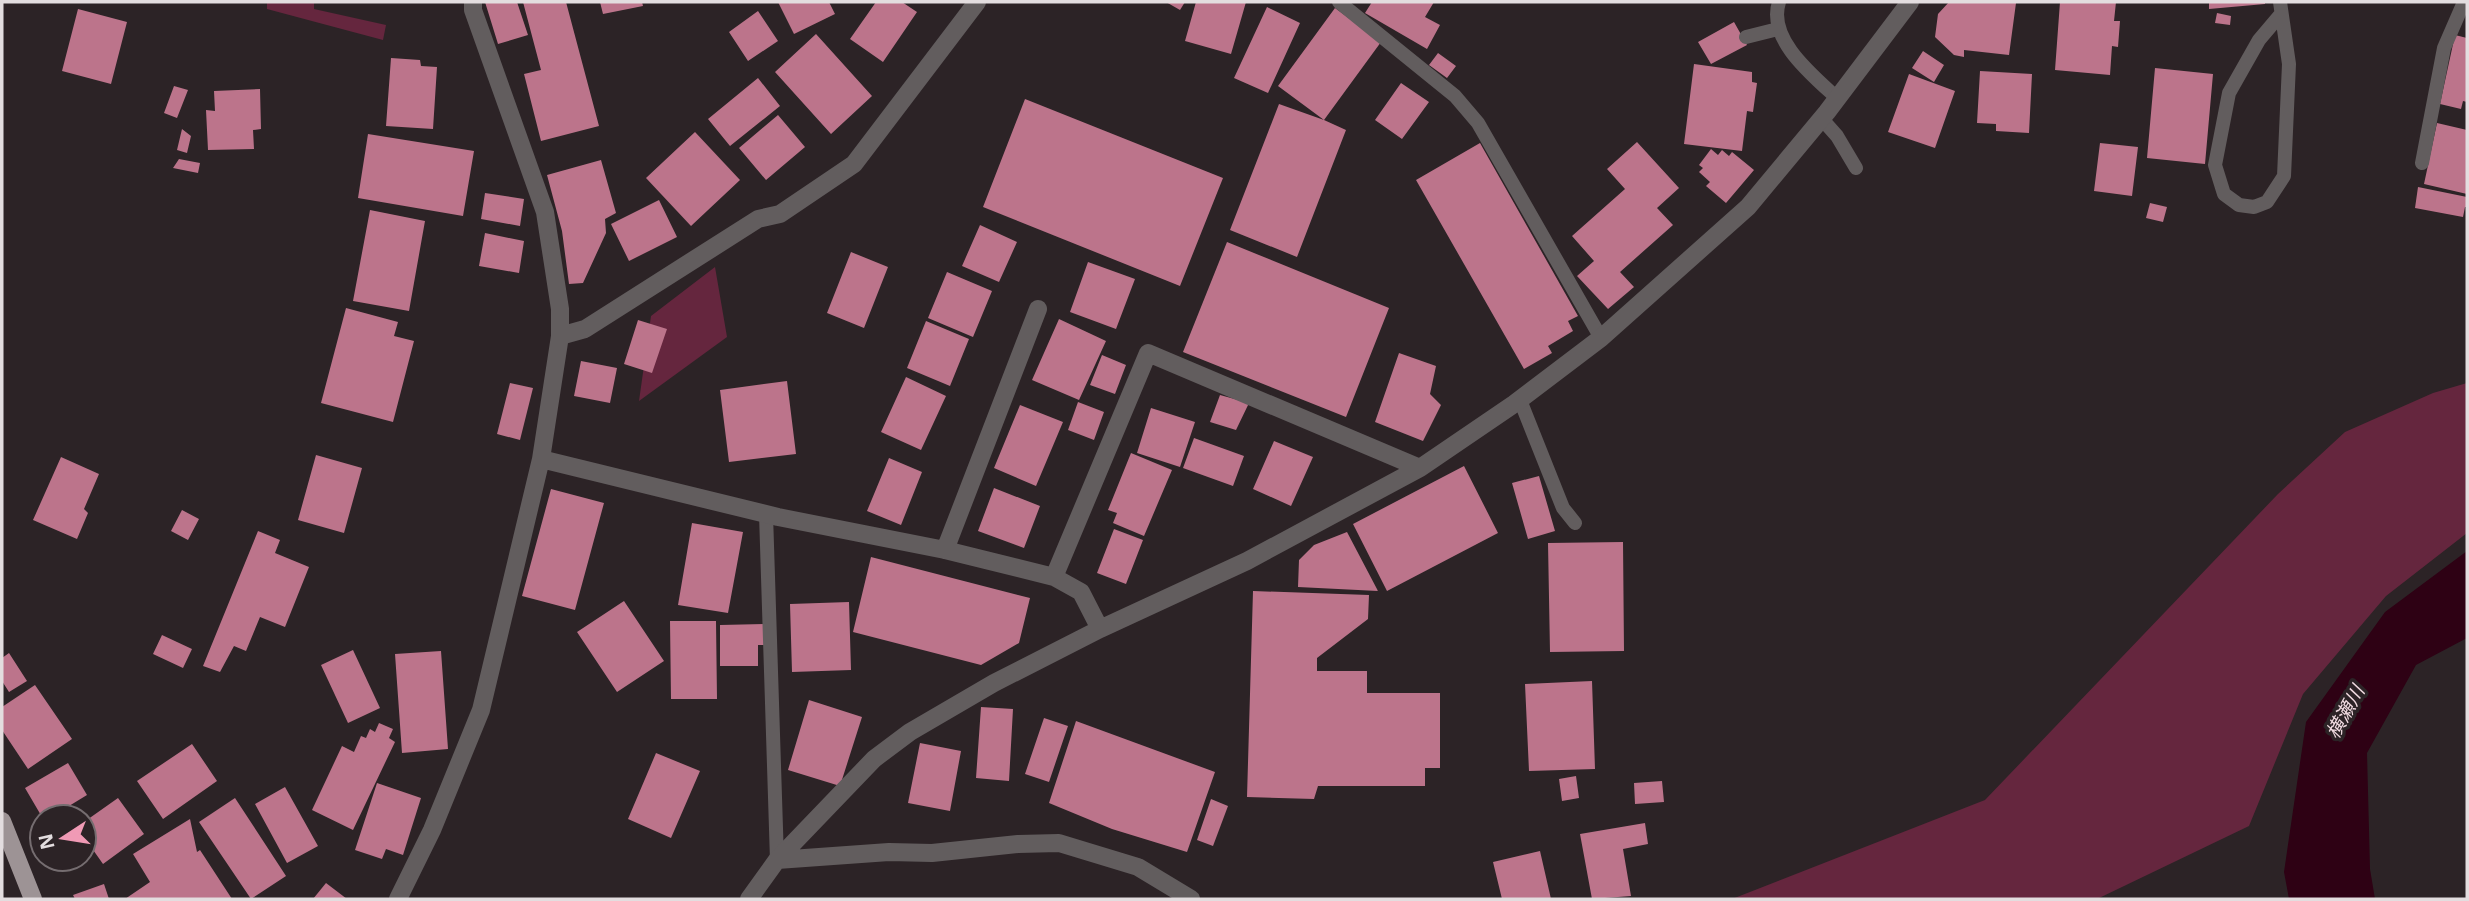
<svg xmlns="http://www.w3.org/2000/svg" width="2469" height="901" font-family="'Open Sans','Noto Sans JP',sans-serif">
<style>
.green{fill:#65263e}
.water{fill:#2e0114}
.building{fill:#bc748b}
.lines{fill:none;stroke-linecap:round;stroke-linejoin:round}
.lane{stroke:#625d5e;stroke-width:14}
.street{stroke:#625d5e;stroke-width:18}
.primary{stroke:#9d9395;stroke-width:18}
.labels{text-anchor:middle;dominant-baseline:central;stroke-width:7;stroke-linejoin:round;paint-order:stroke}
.water-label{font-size:19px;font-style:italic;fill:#f2dce2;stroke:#2c2326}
</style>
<rect width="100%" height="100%" fill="#2c2326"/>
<path class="green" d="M 267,2 L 314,2 L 314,9 L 386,25 L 383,40 L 267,9 Z
M 715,267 L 727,337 L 639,401 L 651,316 Z
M 2467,383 L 2467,533 L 2386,596 L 2303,694 L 2249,826 L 2097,899 L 1732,899 L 1985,800 L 2278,494 L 2345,432 L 2433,393 Z"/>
<path class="water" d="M 2467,551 L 2467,638 L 2416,665 L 2367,753 L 2370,869 L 2375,899 L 2289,899 L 2284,872 L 2306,722 L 2385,612 Z"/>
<path class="building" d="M 485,2 L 517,2 L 528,35 L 498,44 Z
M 523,2 L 566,2 L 599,126 L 541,141 L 524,74 L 541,70 Z
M 600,2 L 642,2 L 643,6 L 603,14 Z
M 778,2 L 829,2 L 835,14 L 794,34 Z
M 876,2 L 902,2 L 917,12 L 883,62 L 850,39 Z
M 1166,2 L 1185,2 L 1180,10 Z
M 1196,2 L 1246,2 L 1231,54 L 1185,41 Z
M 1372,2 L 1434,2 L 1425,17 L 1440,25 L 1427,49 L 1365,13 Z
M 1949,2 L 2016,3 L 2009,55 L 1964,50 L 1964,57 L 1954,55 L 1935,37 L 1938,14 Z
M 2060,2 L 2116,2 L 2114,21 L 2120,21 L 2118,47 L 2112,46 L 2110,75 L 2055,70 Z
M 2209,2 L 2265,2 L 2265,4 L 2209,9 Z
M 1267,7 L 1300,23 L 1268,93 L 1234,78 Z
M 1335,8 L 1381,42 L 1324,120 L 1346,130 L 1297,257 L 1230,230 L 1279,104 L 1324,120 L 1278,86 Z
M 78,9 L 127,22 L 111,84 L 62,71 Z
M 758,11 L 778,41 L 748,61 L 729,32 Z
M 2217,13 L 2231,16 L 2230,25 L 2215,23 Z
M 1734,22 L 1747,45 L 1711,64 L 1698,42 Z
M 816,34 L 872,96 L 831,134 L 775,72 Z
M 2455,35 L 2467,38 L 2467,102 L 2463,101 L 2461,109 L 2440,104 Z
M 1923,51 L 1944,65 L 1934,82 L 1912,68 Z
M 1438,53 L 1456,66 L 1447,78 L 1429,65 Z
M 391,58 L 420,60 L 421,66 L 437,67 L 433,129 L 386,126 Z
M 1694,64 L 1752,72 L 1752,82 L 1757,83 L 1753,112 L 1747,111 L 1742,151 L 1684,144 Z
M 2155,68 L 2213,74 L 2205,164 L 2147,158 Z
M 1980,71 L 2032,74 L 2029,133 L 1996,131 L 1996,124 L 1977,123 Z
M 1909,74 L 1955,91 L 1935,148 L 1888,132 Z
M 758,78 L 780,106 L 730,146 L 708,119 Z
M 1401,83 L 1429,102 L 1402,139 L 1375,120 Z
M 174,86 L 188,90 L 177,118 L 164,113 Z
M 260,89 L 261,129 L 253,130 L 254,149 L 208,150 L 206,110 L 215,111 L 214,91 Z
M 1025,99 L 1223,178 L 1180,286 L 983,207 Z
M 778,115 L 805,147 L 766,180 L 739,148 Z
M 2437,123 L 2467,130 L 2467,194 L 2424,184 Z
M 182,129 L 191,136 L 187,153 L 177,150 Z
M 695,132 L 740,180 L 691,226 L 646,178 Z
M 368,134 L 474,151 L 463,216 L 358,198 Z
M 1637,142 L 1679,188 L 1657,208 L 1673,225 L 1620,272 L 1634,287 L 1608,309 L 1577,276 L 1594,261 L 1572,236 L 1625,189 L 1607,169 Z
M 1480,143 L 1578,316 L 1568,321 L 1573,331 L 1548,346 L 1552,353 L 1524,369 L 1416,180 Z
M 2100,143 L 2138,147 L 2132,196 L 2094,191 Z
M 1711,149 L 1718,155 L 1722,150 L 1729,156 L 1732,152 L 1754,170 L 1726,203 L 1706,186 L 1710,182 L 1699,172 L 1703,168 L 1699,165 Z
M 179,159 L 200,163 L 198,173 L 173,168 Z
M 601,160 L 616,213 L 605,219 L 606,233 L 583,283 L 569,284 L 562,231 L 547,175 Z
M 2418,187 L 2467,197 L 2467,207 L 2465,207 L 2463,217 L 2415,208 Z
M 485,193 L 524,199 L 520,226 L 481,219 Z
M 659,200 L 677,237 L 629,261 L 611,224 Z
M 2150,203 L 2167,207 L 2163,222 L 2146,218 Z
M 370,210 L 425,221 L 409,311 L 353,301 Z
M 980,225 L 1017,242 L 999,282 L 962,266 Z
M 485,233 L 524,241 L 519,273 L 479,266 Z
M 1227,242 L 1389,308 L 1346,417 L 1183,352 Z
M 851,252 L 888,267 L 864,328 L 827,313 Z
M 1088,262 L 1135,279 L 1116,329 L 1070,312 Z
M 947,272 L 992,291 L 973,337 L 928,318 Z
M 346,308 L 398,322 L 394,336 L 414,341 L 393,422 L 321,403 Z
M 1059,319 L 1106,341 L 1079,400 L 1032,380 Z
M 638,320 L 667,329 L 652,373 L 624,364 Z
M 926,321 L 969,339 L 950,386 L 907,368 Z
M 1399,353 L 1436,366 L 1430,394 L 1441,405 L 1423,441 L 1375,422 Z
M 1102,355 L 1126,365 L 1115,394 L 1090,385 Z
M 581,361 L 617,368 L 610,403 L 574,396 Z
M 906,377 L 946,396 L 921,450 L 881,432 Z
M 787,381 L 796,454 L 729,462 L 720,390 Z
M 510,383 L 533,388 L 520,440 L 497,434 Z
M 1220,395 L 1249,403 L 1236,430 L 1210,422 Z
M 1078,402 L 1104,412 L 1094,440 L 1068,430 Z
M 1020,405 L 1063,422 L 1036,486 L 994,468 Z
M 1151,408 L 1195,422 L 1180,467 L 1137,453 Z
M 1194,438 L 1244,456 L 1233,486 L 1183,468 Z
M 1274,441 L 1313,457 L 1291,506 L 1253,489 Z
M 1131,453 L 1172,470 L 1144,536 L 1113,523 L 1117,513 L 1108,510 Z
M 316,455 L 362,468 L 344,533 L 298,520 Z
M 61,457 L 99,474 L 84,509 L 88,513 L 77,539 L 33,520 Z
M 889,458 L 922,472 L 901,525 L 867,511 Z
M 1464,466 L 1498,533 L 1387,591 L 1353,524 Z
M 1539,476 L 1555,531 L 1528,539 L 1512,483 Z
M 994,488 L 1040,506 L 1024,548 L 978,531 Z
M 551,489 L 604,503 L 575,610 L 522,596 Z
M 182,510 L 199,519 L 188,540 L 171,531 Z
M 692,523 L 743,532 L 728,613 L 678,605 Z
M 1114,529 L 1143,540 L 1126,584 L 1097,573 Z
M 258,531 L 280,540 L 275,553 L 309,567 L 285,627 L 260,617 L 246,651 L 234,646 L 220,672 L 203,666 Z
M 1347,532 L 1378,591 L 1298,587 L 1299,560 L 1314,545 Z
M 1623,542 L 1624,651 L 1550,652 L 1548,543 Z
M 871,557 L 1030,598 L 1019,643 L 981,665 L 853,632 Z
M 1253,591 L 1369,595 L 1368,619 L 1317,658 L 1317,671 L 1367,671 L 1367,693 L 1440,693 L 1440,768 L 1425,768 L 1425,786 L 1318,786 L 1314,799 L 1247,797 Z
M 624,601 L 664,661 L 617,692 L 577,632 Z
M 849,602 L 851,670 L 792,672 L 790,604 Z
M 670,621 L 716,621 L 717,699 L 671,699 Z
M 767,624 L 767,645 L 758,645 L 758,666 L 720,666 L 720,625 Z
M 162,635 L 192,649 L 183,668 L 153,654 Z
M 353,650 L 380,708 L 348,723 L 321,665 Z
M 441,651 L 448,749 L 402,753 L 395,654 Z
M 9,653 L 27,681 L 9,692 L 2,681 L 2,658 Z
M 1592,681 L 1595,769 L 1529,771 L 1525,684 Z
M 35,685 L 72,739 L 28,769 L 2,730 L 2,707 Z
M 809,700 L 862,717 L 840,786 L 788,770 Z
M 981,707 L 1013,709 L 1009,781 L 976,778 Z
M 1044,718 L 1068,726 L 1049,782 L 1025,774 Z
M 1076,721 L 1215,772 L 1187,852 L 1112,829 L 1049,803 Z
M 379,723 L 393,729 L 389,738 L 395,742 L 353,830 L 312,810 L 342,746 L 354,752 L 361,736 L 366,738 L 370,729 L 375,732 Z
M 920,743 L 961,751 L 950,811 L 908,803 Z
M 192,744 L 217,781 L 163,819 L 137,781 Z
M 656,753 L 700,771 L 671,838 L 628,819 Z
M 68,763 L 87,795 L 51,817 L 42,817 L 25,788 Z
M 1576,776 L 1579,798 L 1562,801 L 1559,779 Z
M 1662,781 L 1664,802 L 1635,804 L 1634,783 Z
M 377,783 L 421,798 L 403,855 L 386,849 L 382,859 L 355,850 Z
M 285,787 L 318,846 L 287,863 L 255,804 Z
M 118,798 L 144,834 L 103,864 L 84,837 L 84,822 Z
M 235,798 L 286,876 L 251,899 L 199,822 Z
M 1211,799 L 1228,806 L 1213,846 L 1197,840 Z
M 190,819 L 197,852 L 200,850 L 232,899 L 125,899 L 150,882 L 133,854 Z
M 1645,823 L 1648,844 L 1623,849 L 1631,896 L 1592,899 L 1580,834 Z
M 1540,851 L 1551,899 L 1502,899 L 1493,862 Z
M 326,883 L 347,899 L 313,899 Z
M 104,884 L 109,899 L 75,899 L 73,895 Z"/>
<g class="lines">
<path class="lane" d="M 1339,2 L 1455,96 L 1478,123 L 1601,338
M 1779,2 C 1767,39 1812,75 1837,98
M 2280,2 L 2289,64 L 2284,176 L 2267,202 L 2254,207 L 2239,205 L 2224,194 L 2215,165 L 2229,93 L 2259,40 L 2281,14
M 1746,37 L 1778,29
M 1821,118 L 1837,136 L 1856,168
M 2422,163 L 2444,48 L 2464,2
M 1520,400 L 1563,508 L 1575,523
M 766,514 L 777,860"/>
<path class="street" d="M 560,336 L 585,329 L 758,219 L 780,214 L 854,164 L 977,2
M 541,459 L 778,517 L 945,550 L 1054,577 L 1081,592 L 1100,629
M 945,550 L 1038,309
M 1054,577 L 1148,353 L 1420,468
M 777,860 L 889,852 L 932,853 L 1018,844 L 1059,843 L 1138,867 L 1191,899
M 398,899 L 432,830 L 481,710 L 541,459 L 560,336 L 560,309 L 545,212 L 473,10 L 473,2
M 749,899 L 777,860 L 874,759 L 910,732 L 994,683 L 1100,629 L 1247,561 L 1420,468 L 1514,404 L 1601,338 L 1748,207 L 1827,112 L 1910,2"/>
<path class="primary" d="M 2,821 L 33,899"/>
</g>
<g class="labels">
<g class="water-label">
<text transform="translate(2345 712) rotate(-61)">横瀬川</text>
</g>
</g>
<rect width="2469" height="901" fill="none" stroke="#e3dddf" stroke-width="7"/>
<g transform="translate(63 838) rotate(258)"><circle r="33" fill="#2c2326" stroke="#756d70" stroke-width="2"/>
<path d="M0-5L12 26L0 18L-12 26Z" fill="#f09ab5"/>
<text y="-10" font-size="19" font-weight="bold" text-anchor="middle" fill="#e3dddf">N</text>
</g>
</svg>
